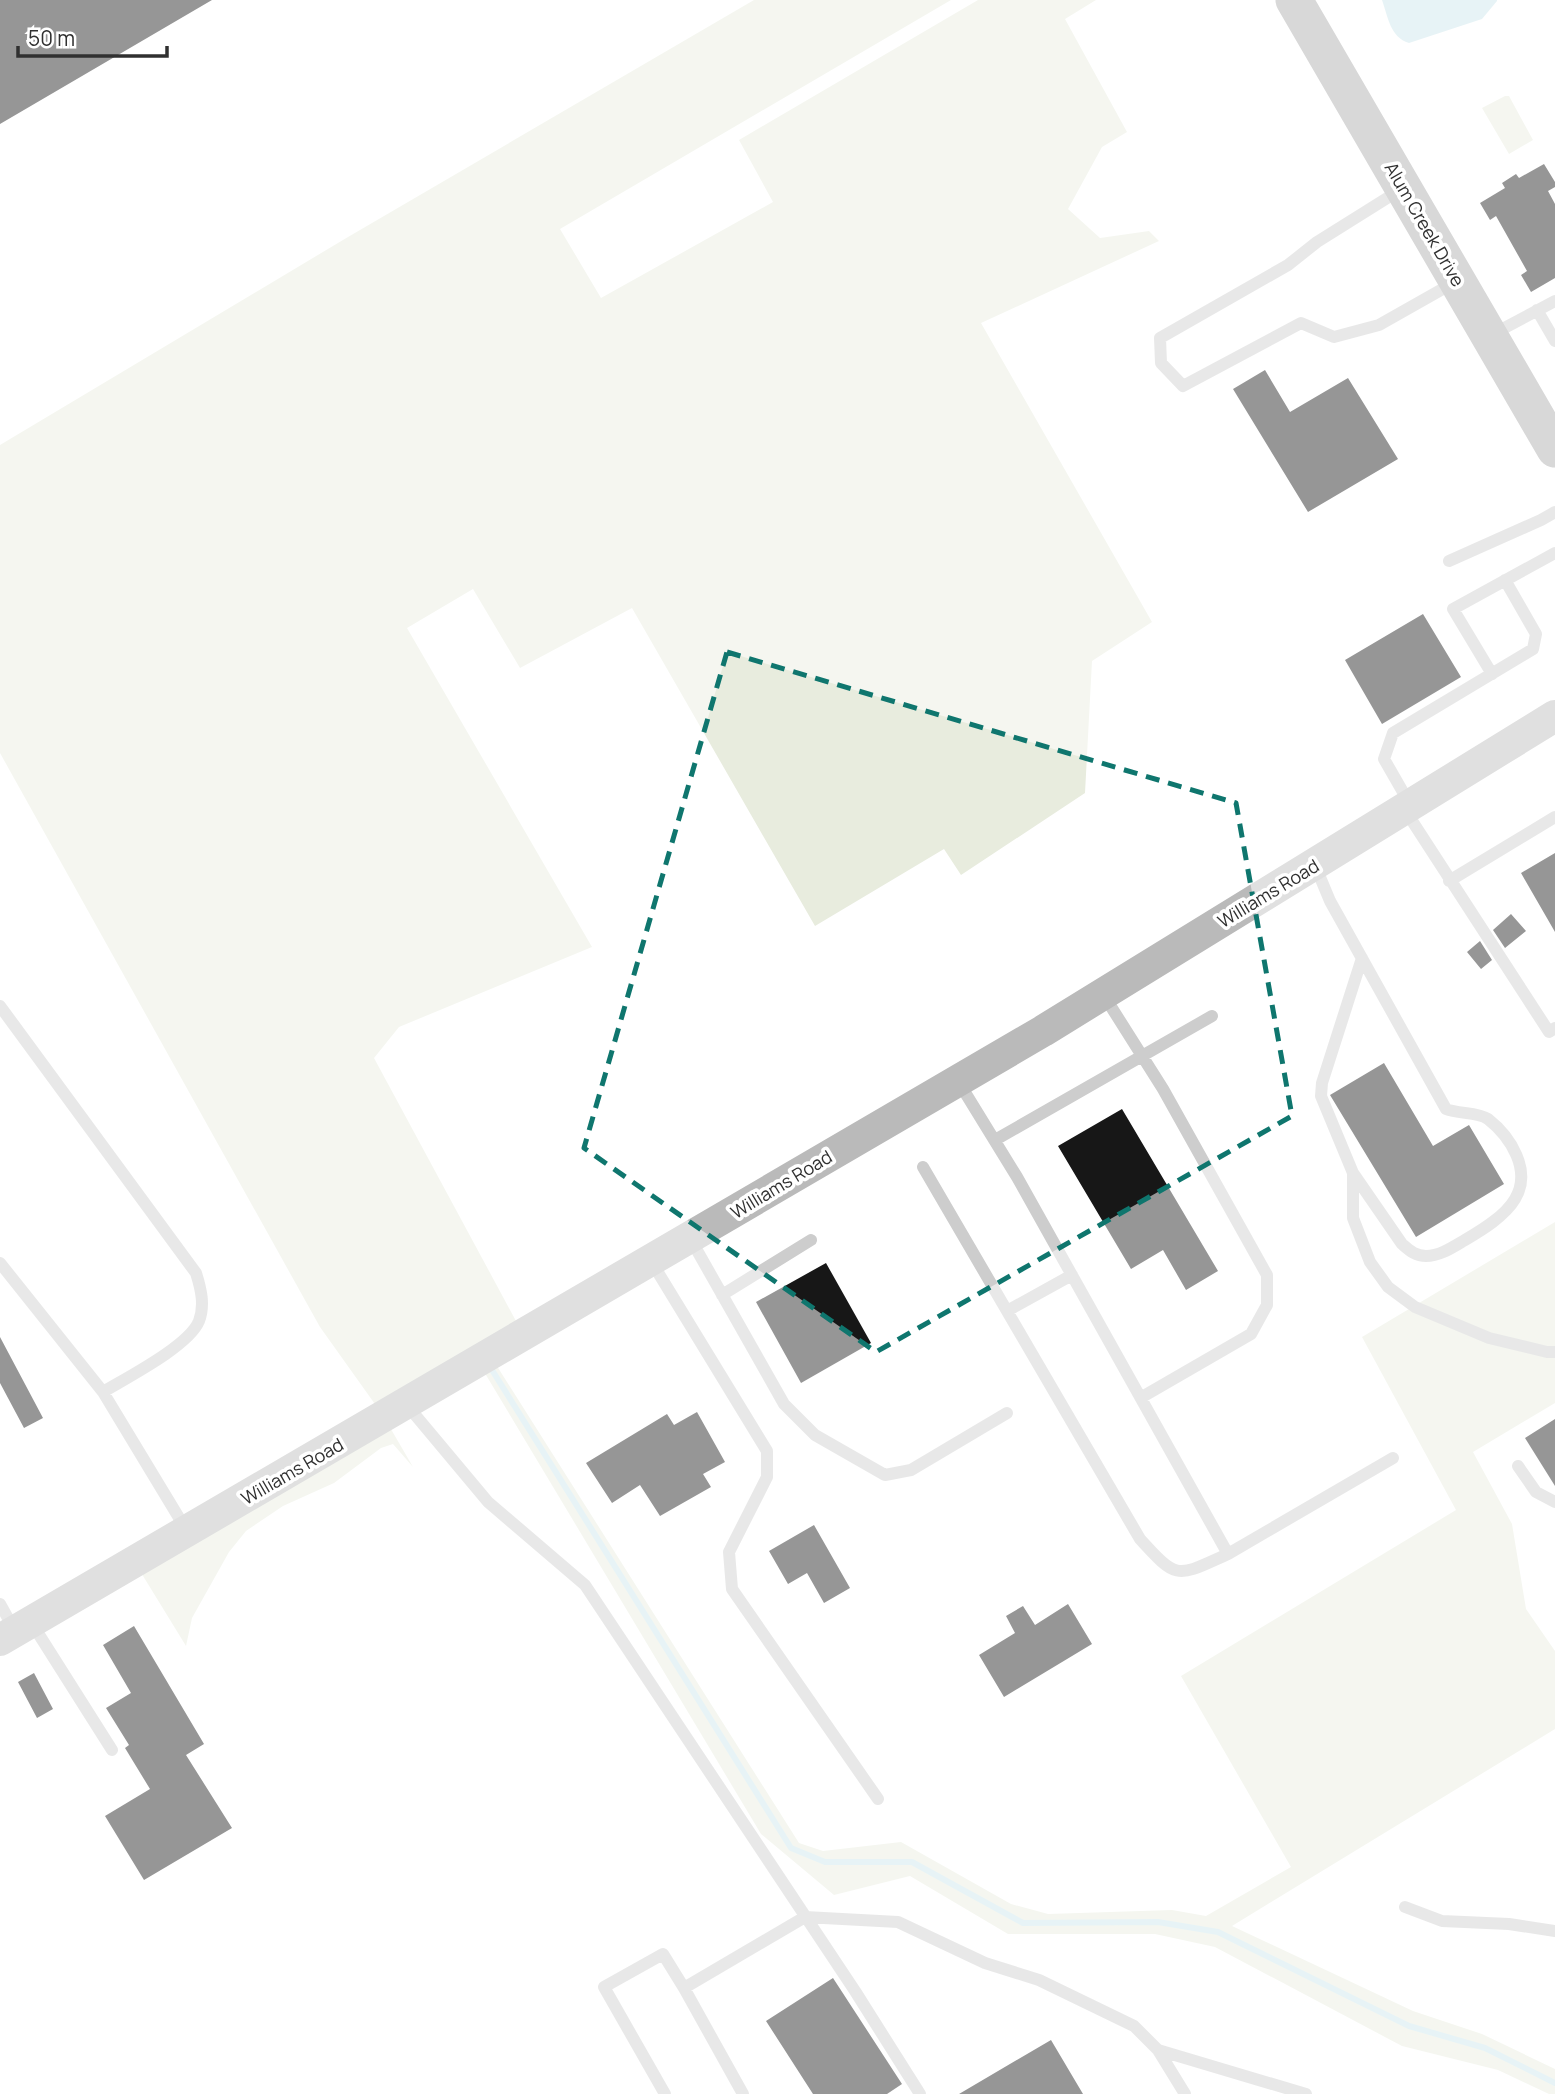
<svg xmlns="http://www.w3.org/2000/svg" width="1555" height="2094" font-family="Manrope,sans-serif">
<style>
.green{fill:#e8ecde}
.water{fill:#cbe5eb}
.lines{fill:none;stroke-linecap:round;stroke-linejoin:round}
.stream{stroke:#cbe5eb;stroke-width:6}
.building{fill:#171717}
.service{stroke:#cdcdcd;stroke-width:12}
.secondary{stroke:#bababa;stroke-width:32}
.primary{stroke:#a8a8a8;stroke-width:37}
.marked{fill:none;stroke:#0f766e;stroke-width:5;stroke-dasharray:14 9;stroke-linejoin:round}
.labels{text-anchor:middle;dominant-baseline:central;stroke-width:7;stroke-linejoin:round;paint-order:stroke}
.street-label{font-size:18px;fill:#303030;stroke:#fff}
</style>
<rect width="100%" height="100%" fill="#fff"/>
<path class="green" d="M 754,0 L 951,0 L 560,229 L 601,298 L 773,202 L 739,140 L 978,0 L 1096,0 L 1065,19 L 1127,132 L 1102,147 L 1068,209 L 1100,238 L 1149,231 L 1159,241 L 981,323 L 1152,622 L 1092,661 L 1085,793 L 961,875 L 944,849 L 815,926 L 632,608 L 520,668 L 473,589 L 407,628 L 592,947 L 399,1027 L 374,1058 L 516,1321 L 377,1407 L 320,1327 L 0,753 L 0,445 L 348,237 Z
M 1505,96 L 1509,96 L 1533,140 L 1509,154 L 1482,108 Z
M 1555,1222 L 1555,1403 L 1473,1452 L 1512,1524 L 1526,1609 L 1555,1651 L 1555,1729 L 1232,1926 L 1413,2011 L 1482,2034 L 1555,2069 L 1555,2094 L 1549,2094 L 1498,2070 L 1402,2046 L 1215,1947 L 1155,1934 L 1008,1934 L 910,1876 L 834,1895 L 761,1834 L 483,1370 L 495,1363 L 799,1843 L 823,1851 L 901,1842 L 1011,1904 L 1048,1914 L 1172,1910 L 1206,1916 L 1291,1867 L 1181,1676 L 1456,1510 L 1362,1337 Z
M 388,1424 L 413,1467 L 393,1444 L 381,1448 L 334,1483 L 283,1506 L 246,1531 L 229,1552 L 192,1618 L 186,1646 L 140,1571 Z"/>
<path class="water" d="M 1382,0 L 1497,0 L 1497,1 L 1482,19 L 1409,43 C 1390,37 1388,17 1382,0 Z"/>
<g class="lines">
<path class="stream" d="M 492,1370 L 791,1848 L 825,1862 L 912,1862 L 1023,1923 L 1158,1922 L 1218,1932 L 1409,2026 L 1485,2048 L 1555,2083"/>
</g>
<path class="building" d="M 0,0 L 212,0 L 0,124 Z
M 1544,164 L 1555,182 L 1555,187 L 1548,191 L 1555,204 L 1555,278 L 1531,292 L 1521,275 L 1527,271 L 1496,216 L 1490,220 L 1480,203 L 1505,188 L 1502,183 L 1516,174 L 1519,178 Z
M 1265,370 L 1290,412 L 1348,378 L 1398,459 L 1308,512 L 1233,389 Z
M 1423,614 L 1461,677 L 1382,724 L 1345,660 Z
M 1555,853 L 1555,932 L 1521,873 Z
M 1511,914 L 1526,931 L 1505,948 L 1493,930 Z
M 1480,941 L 1492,960 L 1481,969 L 1467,952 Z
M 1384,1063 L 1433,1146 L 1469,1125 L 1504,1184 L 1416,1237 L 1330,1095 Z
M 1122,1109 L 1218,1271 L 1186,1290 L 1163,1250 L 1131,1269 L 1058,1146 Z
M 826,1263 L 871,1343 L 801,1383 L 756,1302 Z
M 0,1337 L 43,1418 L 24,1428 L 0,1383 Z
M 697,1412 L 725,1462 L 703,1474 L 711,1487 L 660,1516 L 640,1485 L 612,1503 L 586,1463 L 667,1414 L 674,1425 Z
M 1555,1419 L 1555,1486 L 1525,1438 Z
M 814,1525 L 850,1588 L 824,1603 L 807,1573 L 788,1584 L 769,1551 Z
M 1068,1604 L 1092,1644 L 1004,1697 L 979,1655 L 1015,1633 L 1006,1616 L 1023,1606 L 1035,1625 Z
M 134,1626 L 204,1744 L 186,1755 L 232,1828 L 144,1880 L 105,1816 L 150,1789 L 125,1748 L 129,1745 L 106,1708 L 131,1693 L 103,1645 Z
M 34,1673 L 53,1709 L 37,1718 L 18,1682 Z
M 833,1978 L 902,2084 L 887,2094 L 813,2094 L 766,2021 Z
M 1051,2040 L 1083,2094 L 959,2094 Z"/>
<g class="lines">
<path class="service" d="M 1400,190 L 1317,242 L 1288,265 L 1160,338 L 1161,363 L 1183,386 L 1301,323 L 1334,337 L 1379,325 L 1455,282
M 1537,310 L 1555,341
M 1493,334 L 1555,301
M 1449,561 L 1541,520 L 1555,512
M 1492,674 L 1453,609 L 1555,553
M 1411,806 L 1384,759 L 1393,733 L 1533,649 L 1536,634 L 1505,580
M 1405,810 L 1549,1032 L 1555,1028
M 1315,865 L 1330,901 L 1446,1109 C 1458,1114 1478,1112 1488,1119 C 1511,1137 1532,1171 1515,1199 C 1505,1216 1482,1230 1465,1240 C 1453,1247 1440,1256 1426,1256 C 1415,1256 1409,1250 1402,1244 L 1353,1173
M 1449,881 L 1555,817
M 1362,958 L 1322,1083 L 1321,1096 L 1353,1173 L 1353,1218 L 1370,1262 L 1388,1287 L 1415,1307 L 1489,1338 L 1547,1352 L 1555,1352
M 1103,994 L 1163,1089 L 1267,1275 L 1267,1305 L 1251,1334 L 1142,1397
M 0,1006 L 196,1273 C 201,1289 205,1305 199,1321 C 189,1346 126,1378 103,1392
M 958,1081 L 1017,1177 L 1228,1554 L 1393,1458
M 995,1140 L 1212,1016
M 923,1167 L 1140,1539 C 1178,1581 1177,1577 1228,1554
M 690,1238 L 784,1404 L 815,1435 L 885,1475 L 911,1470 L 1007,1413
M 651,1261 L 767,1451 L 767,1477 L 729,1552 L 732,1589 L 878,1799
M 0,1263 L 103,1392 L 187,1531
M 722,1295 L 811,1240
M 1007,1311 L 1072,1275
M 406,1404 L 488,1502 L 585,1585 L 855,1991 L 920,2094
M 1518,1466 L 1536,1492 L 1555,1502
M 0,1604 L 15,1631
M 31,1622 L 112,1750
M 1405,1907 L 1442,1921 L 1509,1924 L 1555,1931
M 684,1988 L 805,1917 L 898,1922 L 985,1963 L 1039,1980 L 1134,2026 L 1158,2050 L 1185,2094
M 1158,2050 L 1306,2094
M 665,2094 L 604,1987 L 663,1954 L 684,1988 L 743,2094"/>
<path class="secondary" d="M 0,1640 L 1043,1031 L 1555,716"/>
<path class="primary" d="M 1294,0 L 1555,449"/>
</g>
<path d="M0 0H1555V2094H0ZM 727,652 L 1236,803 L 1292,1116 L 876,1352 L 584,1148 Z" fill="#fff" fill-opacity=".55" fill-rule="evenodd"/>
<path class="marked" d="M 727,652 L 1236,803 L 1292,1116 L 876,1352 L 584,1148 Z"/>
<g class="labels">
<g class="street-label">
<text transform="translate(1425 224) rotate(60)">Alum Creek Drive</text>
<text transform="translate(1268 893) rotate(-31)">Williams Road</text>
<text transform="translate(781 1184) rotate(-31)">Williams Road</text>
<text transform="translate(292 1471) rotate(-30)">Williams Road</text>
</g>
</g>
<path d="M18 46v10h149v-10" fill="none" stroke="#303030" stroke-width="3.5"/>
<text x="28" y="46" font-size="21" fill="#303030" stroke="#ffffff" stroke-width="5" paint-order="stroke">50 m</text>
</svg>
